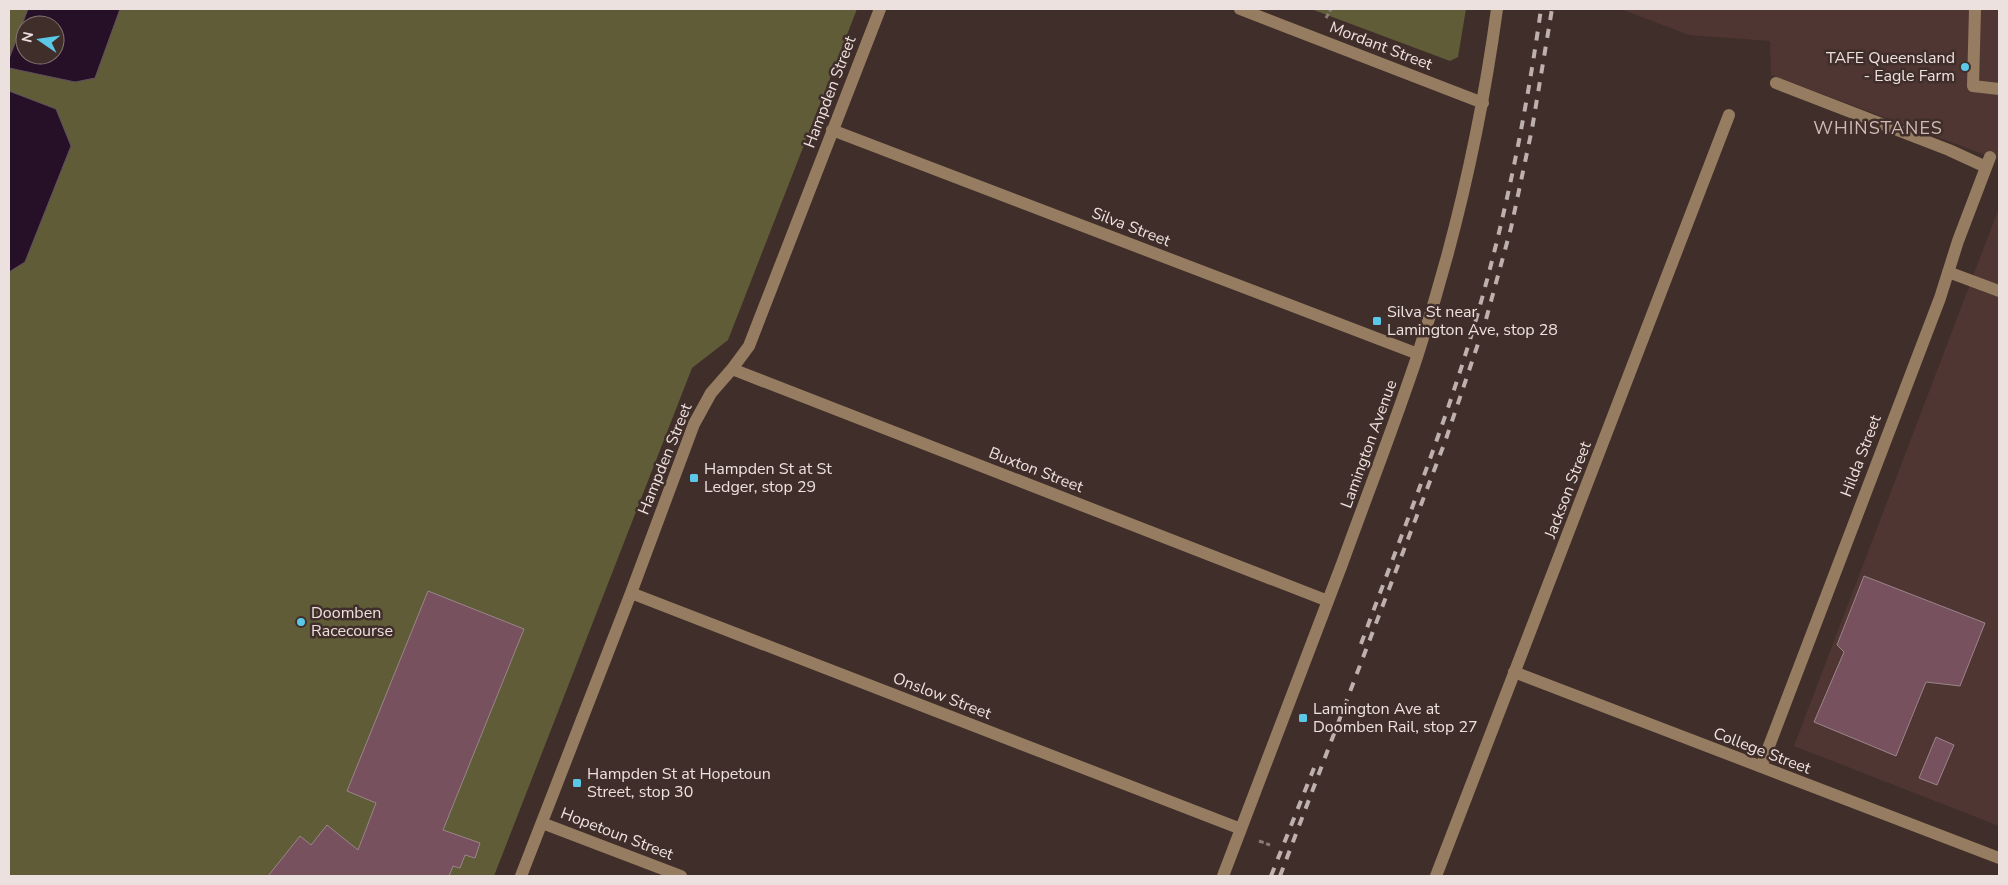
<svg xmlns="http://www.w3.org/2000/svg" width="2008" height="885" font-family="'Nunito Sans',sans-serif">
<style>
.built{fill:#4f3632}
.green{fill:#605c38;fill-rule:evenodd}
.water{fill:#251028;stroke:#614f5f;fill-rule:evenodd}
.building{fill:#77515d;stroke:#9a858b}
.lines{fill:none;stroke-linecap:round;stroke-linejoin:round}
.path{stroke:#8b7b78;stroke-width:3;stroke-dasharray:5 2.5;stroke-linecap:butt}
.minor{stroke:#967c60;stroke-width:12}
.rail{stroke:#bdb0ad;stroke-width:4;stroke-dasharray:9 9;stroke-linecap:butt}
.poi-dot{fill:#5bc8e7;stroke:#402e2a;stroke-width:2}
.labels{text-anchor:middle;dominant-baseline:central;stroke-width:5;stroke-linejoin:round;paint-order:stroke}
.street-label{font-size:16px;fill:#ede1df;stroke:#402e2a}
.poi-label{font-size:16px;fill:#ede1df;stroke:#402e2a;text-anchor:start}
.neighbourhood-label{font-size:18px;letter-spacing:1px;fill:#d0b9b4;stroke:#402e2a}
</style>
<rect width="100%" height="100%" fill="#402e2a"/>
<path class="built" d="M 1621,9 L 1999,9 L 1999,160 L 1771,75 L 1770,41 L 1689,35 Z
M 1999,208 L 1999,826 L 1794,746 Z"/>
<path class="green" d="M 9,9 L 857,9 L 728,340 L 692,368 L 494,876 L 9,876 ZM 25,25 L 55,25 L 55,55 L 25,55 Z
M 1311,9 L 1466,9 L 1458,57 L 1450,61 Z"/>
<path class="water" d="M 28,9 L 120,9 L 95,78 L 75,82 L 9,68 L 9,59 ZM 25,25 L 55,25 L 55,55 L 25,55 Z
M 9,91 L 56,109 L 71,146 L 25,262 L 9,272 Z"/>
<path class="building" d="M 1864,576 L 1985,623 L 1960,686 L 1926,682 L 1896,756 L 1814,722 L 1844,652 L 1837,645 Z
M 428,591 L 524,629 L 443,830 L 480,843 L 475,858 L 465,855 L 460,868 L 453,866 L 449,876 L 268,876 L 300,836 L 311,845 L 327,825 L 358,850 L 376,803 L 347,791 Z
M 1936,737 L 1954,745 L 1937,785 L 1919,778 Z"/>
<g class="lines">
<path class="path" d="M 1326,18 L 1331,9
M 1259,841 L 1270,845"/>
<path class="minor" d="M 1240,9 L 1483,103
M 1975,9 L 1973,86 L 1999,89
M 1776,83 L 1949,150 L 1986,167
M 832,130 L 1418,354
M 1948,272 L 1999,291
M 732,369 L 1328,601
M 631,593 L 1241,829
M 1514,672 L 1999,858
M 1761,767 L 1940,298 L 1958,241 L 1990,157
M 542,823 L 681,876
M 521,876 L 631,593 L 694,424 L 711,393 L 732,369 L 749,346 L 880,9
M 1223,876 C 1263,772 1303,668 1342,564 C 1367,495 1394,426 1417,357 C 1454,244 1481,127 1497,9
M 1436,876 L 1729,115"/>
<path class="rail" d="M 1361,644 C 1400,538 1443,432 1475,323 C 1505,220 1526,115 1541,9
M 1271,876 L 1314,768
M 1280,876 L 1446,439 L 1485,323 L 1511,228 L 1532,129 L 1552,9"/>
</g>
<g class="poi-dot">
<circle cx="1965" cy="67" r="5"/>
<rect x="1372" y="316" width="10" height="10" rx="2.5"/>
<rect x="689" y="473" width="10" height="10" rx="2.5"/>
<circle cx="301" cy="622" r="5"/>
<rect x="1298" y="713" width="10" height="10" rx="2.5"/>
<rect x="572" y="778" width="10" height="10" rx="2.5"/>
</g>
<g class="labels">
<g class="street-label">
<text transform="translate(1381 46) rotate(21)">Mordant Street</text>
<text transform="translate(830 92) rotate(-69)">Hampden Street</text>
<text transform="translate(1131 227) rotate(21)">Silva Street</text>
<text transform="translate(1369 444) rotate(-70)">Lamington Avenue</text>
<text transform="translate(1861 456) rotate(-69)">Hilda Street</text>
<text transform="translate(665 459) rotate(-68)">Hampden Street</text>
<text transform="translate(1036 470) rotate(21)">Buxton Street</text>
<text transform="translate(1568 490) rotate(-69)">Jackson Street</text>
<text transform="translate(942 696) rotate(21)">Onslow Street</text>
<text transform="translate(1762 751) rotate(21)">College Street</text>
<text transform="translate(617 834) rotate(21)">Hopetoun Street</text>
</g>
<g class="poi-label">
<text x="1955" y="58" text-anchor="end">TAFE Queensland<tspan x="1955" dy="18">- Eagle Farm</tspan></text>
<text x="1387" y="312">Silva St near<tspan x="1387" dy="18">Lamington Ave, stop 28</tspan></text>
<text x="704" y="469">Hampden St at St<tspan x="704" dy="18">Ledger, stop 29</tspan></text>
<text x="311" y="613">Doomben<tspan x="311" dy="18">Racecourse</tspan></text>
<text x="1313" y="709">Lamington Ave at<tspan x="1313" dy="18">Doomben Rail, stop 27</tspan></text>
<text x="587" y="774">Hampden St at Hopetoun<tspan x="587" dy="18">Street, stop 30</tspan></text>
</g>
<g class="neighbourhood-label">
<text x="1878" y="128">WHINSTANES</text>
</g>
</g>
<rect width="2008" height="885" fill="none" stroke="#ede1df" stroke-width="20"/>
<g transform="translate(40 40) rotate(283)"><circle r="24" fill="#402e2a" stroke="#857672"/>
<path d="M0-4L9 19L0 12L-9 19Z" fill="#5bc8e7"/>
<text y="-8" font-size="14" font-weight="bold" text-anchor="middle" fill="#ede1df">N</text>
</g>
</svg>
